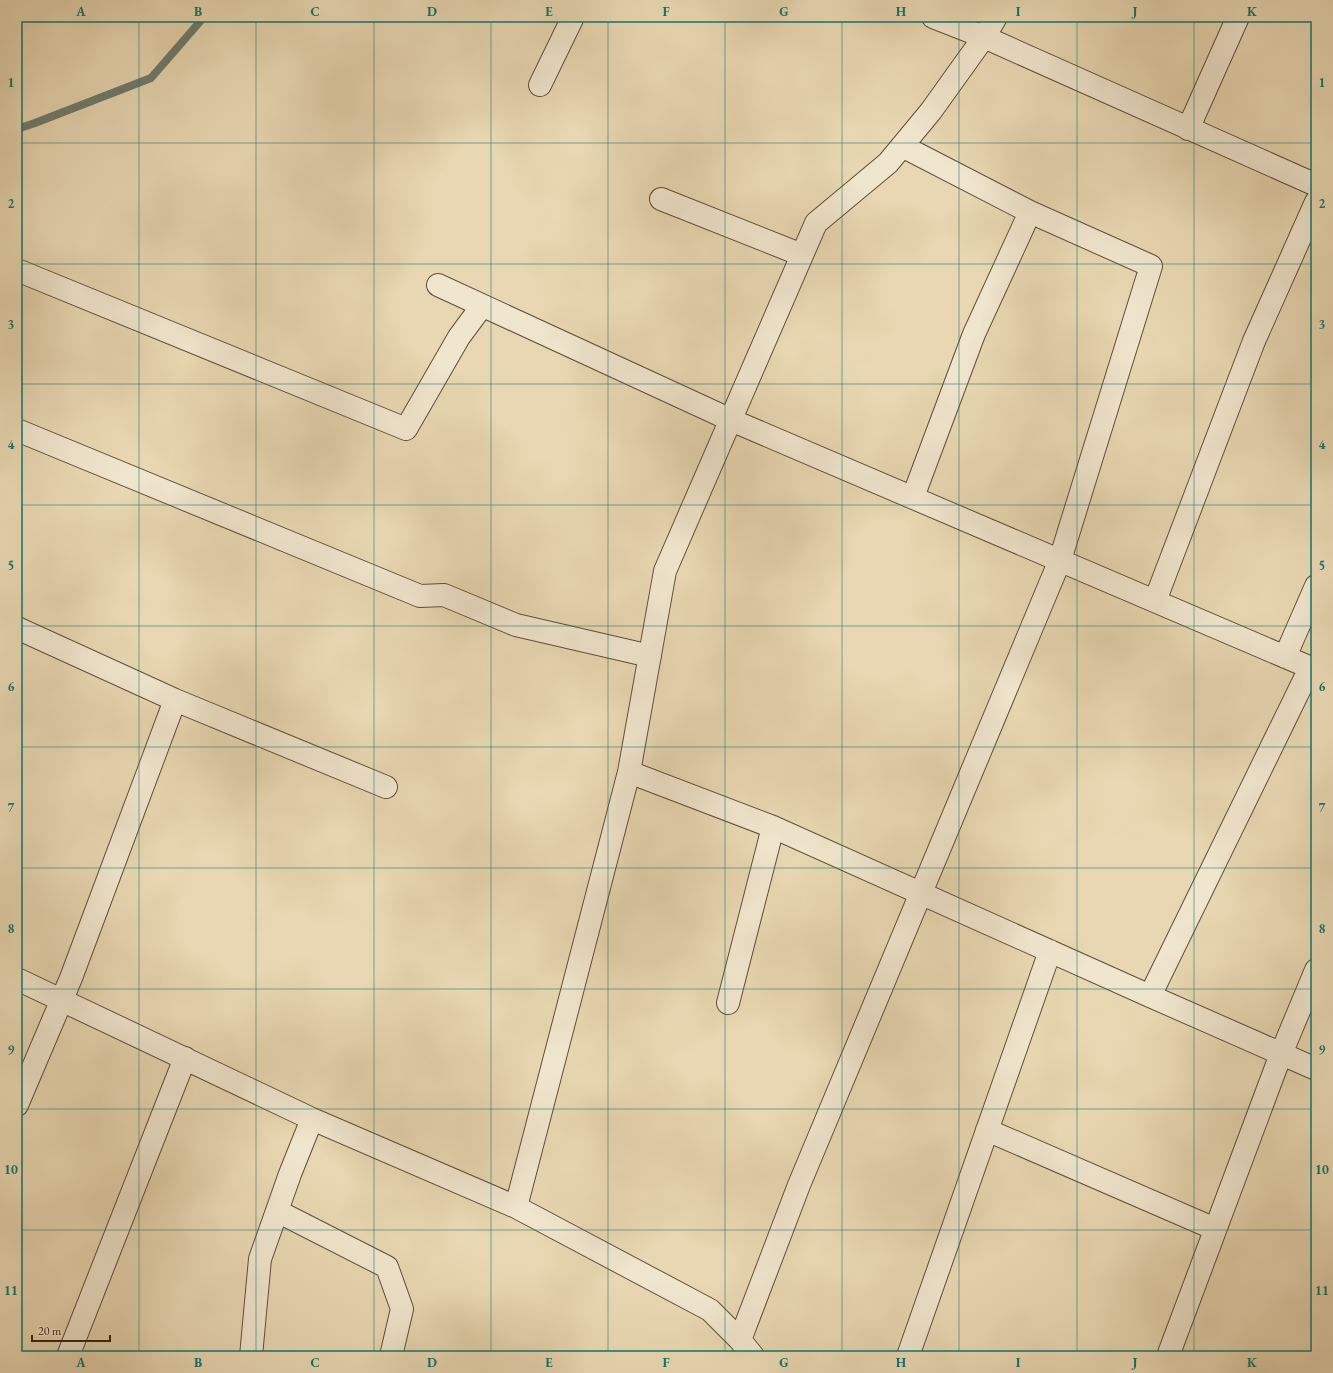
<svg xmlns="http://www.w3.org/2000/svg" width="1333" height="1373" font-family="'EB Garamond',serif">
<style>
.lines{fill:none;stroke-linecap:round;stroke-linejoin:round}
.stream{stroke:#6f7c6f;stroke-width:8}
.minor-casing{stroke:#614e3b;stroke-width:24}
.minor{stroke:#f0e5cd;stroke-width:22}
.grid{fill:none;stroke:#0f766e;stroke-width:1;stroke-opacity:0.55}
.neatline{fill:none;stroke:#0f766e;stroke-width:1.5}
.grid-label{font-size:13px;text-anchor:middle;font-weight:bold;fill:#0f766e}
</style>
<rect width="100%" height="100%" fill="#e8d7b2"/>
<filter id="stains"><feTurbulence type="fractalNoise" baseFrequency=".005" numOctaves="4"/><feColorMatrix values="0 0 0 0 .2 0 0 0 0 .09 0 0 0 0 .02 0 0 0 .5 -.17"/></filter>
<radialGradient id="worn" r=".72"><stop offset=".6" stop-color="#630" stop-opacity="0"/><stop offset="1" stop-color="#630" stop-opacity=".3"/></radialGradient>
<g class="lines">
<path class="stream" d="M 17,129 L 35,123 L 151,78 L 204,17"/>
<g class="minor-casing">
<path id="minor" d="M 933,17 L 984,37 L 1316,185
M 540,85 L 573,17
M 1188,129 L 1238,17
M 661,199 L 802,255
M 17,270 L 406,429 L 459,337 L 482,306
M 438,285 L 731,420 L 1316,670
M 17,430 L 420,596 L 444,595 L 516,625 L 650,656
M 913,497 L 974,334 L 1030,212
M 1155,601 L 1254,341 L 1316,202
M 17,628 L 175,700 L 386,787
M 1285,657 L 1316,586
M 629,772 L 773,827 L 1150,996 L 1316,1069
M 17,979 L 312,1119 L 516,1207 L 710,1310 L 740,1340 L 753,1356
M 1150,996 L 1310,668
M 728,1003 L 773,827
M 17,1105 L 71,978 L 175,700
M 987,1130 L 1215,1229
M 516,1207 L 629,772 L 665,571 L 816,223 L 888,163 L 931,111 L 984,37 L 996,17
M 277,1211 L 387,1267 L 402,1309 L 391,1356
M 740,1340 L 799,1185 L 1060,560 L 1151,266 L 1030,212 L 902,146
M 68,1356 L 185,1058
M 251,1356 L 260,1259 L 290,1174 L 312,1119
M 908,1356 L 1050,951
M 1168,1356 L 1281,1054 L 1316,970"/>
</g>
<use href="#minor" class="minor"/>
</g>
<path class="grid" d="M 139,17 L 139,1356M 256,17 L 256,1356M 374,17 L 374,1356M 491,17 L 491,1356M 608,17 L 608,1356M 725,17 L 725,1356M 842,17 L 842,1356M 959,17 L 959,1356M 1077,17 L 1077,1356M 1194,17 L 1194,1356M 17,143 L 1316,143M 17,264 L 1316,264M 17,384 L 1316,384M 17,505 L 1316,505M 17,626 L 1316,626M 17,747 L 1316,747M 17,868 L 1316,868M 17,989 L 1316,989M 17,1109 L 1316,1109M 17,1230 L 1316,1230"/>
<rect width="1333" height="1373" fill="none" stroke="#e8d7b2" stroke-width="44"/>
<path d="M32 1335v6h78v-6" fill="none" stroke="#342013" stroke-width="2"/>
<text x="38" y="1335" font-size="12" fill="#342013" stroke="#f0e5cd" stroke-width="3" paint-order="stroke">20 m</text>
<rect x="22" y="22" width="1289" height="1329" class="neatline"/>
<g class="grid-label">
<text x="81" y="16">A</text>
<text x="198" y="16">B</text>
<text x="315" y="16">C</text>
<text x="432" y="16">D</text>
<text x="549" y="16">E</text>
<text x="666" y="16">F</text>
<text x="784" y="16">G</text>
<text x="901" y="16">H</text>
<text x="1018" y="16">I</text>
<text x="1135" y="16">J</text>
<text x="1252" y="16">K</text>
<text x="11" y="87">1</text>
<text x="1322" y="87">1</text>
<text x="11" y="208">2</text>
<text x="1322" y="208">2</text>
<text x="11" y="329">3</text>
<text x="1322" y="329">3</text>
<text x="11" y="449">4</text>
<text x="1322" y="449">4</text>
<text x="11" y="570">5</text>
<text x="1322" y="570">5</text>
<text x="11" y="691">6</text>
<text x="1322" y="691">6</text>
<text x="11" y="812">7</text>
<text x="1322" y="812">7</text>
<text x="11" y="933">8</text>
<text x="1322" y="933">8</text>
<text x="11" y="1054">9</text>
<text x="1322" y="1054">9</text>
<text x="11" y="1174">10</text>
<text x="1322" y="1174">10</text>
<text x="11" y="1295">11</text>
<text x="1322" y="1295">11</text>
<text x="81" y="1367">A</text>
<text x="198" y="1367">B</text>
<text x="315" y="1367">C</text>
<text x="432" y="1367">D</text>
<text x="549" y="1367">E</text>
<text x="666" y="1367">F</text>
<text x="784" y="1367">G</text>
<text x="901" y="1367">H</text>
<text x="1018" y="1367">I</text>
<text x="1135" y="1367">J</text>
<text x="1252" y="1367">K</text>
</g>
<rect width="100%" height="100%" filter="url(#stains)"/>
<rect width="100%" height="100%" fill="url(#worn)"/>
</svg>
